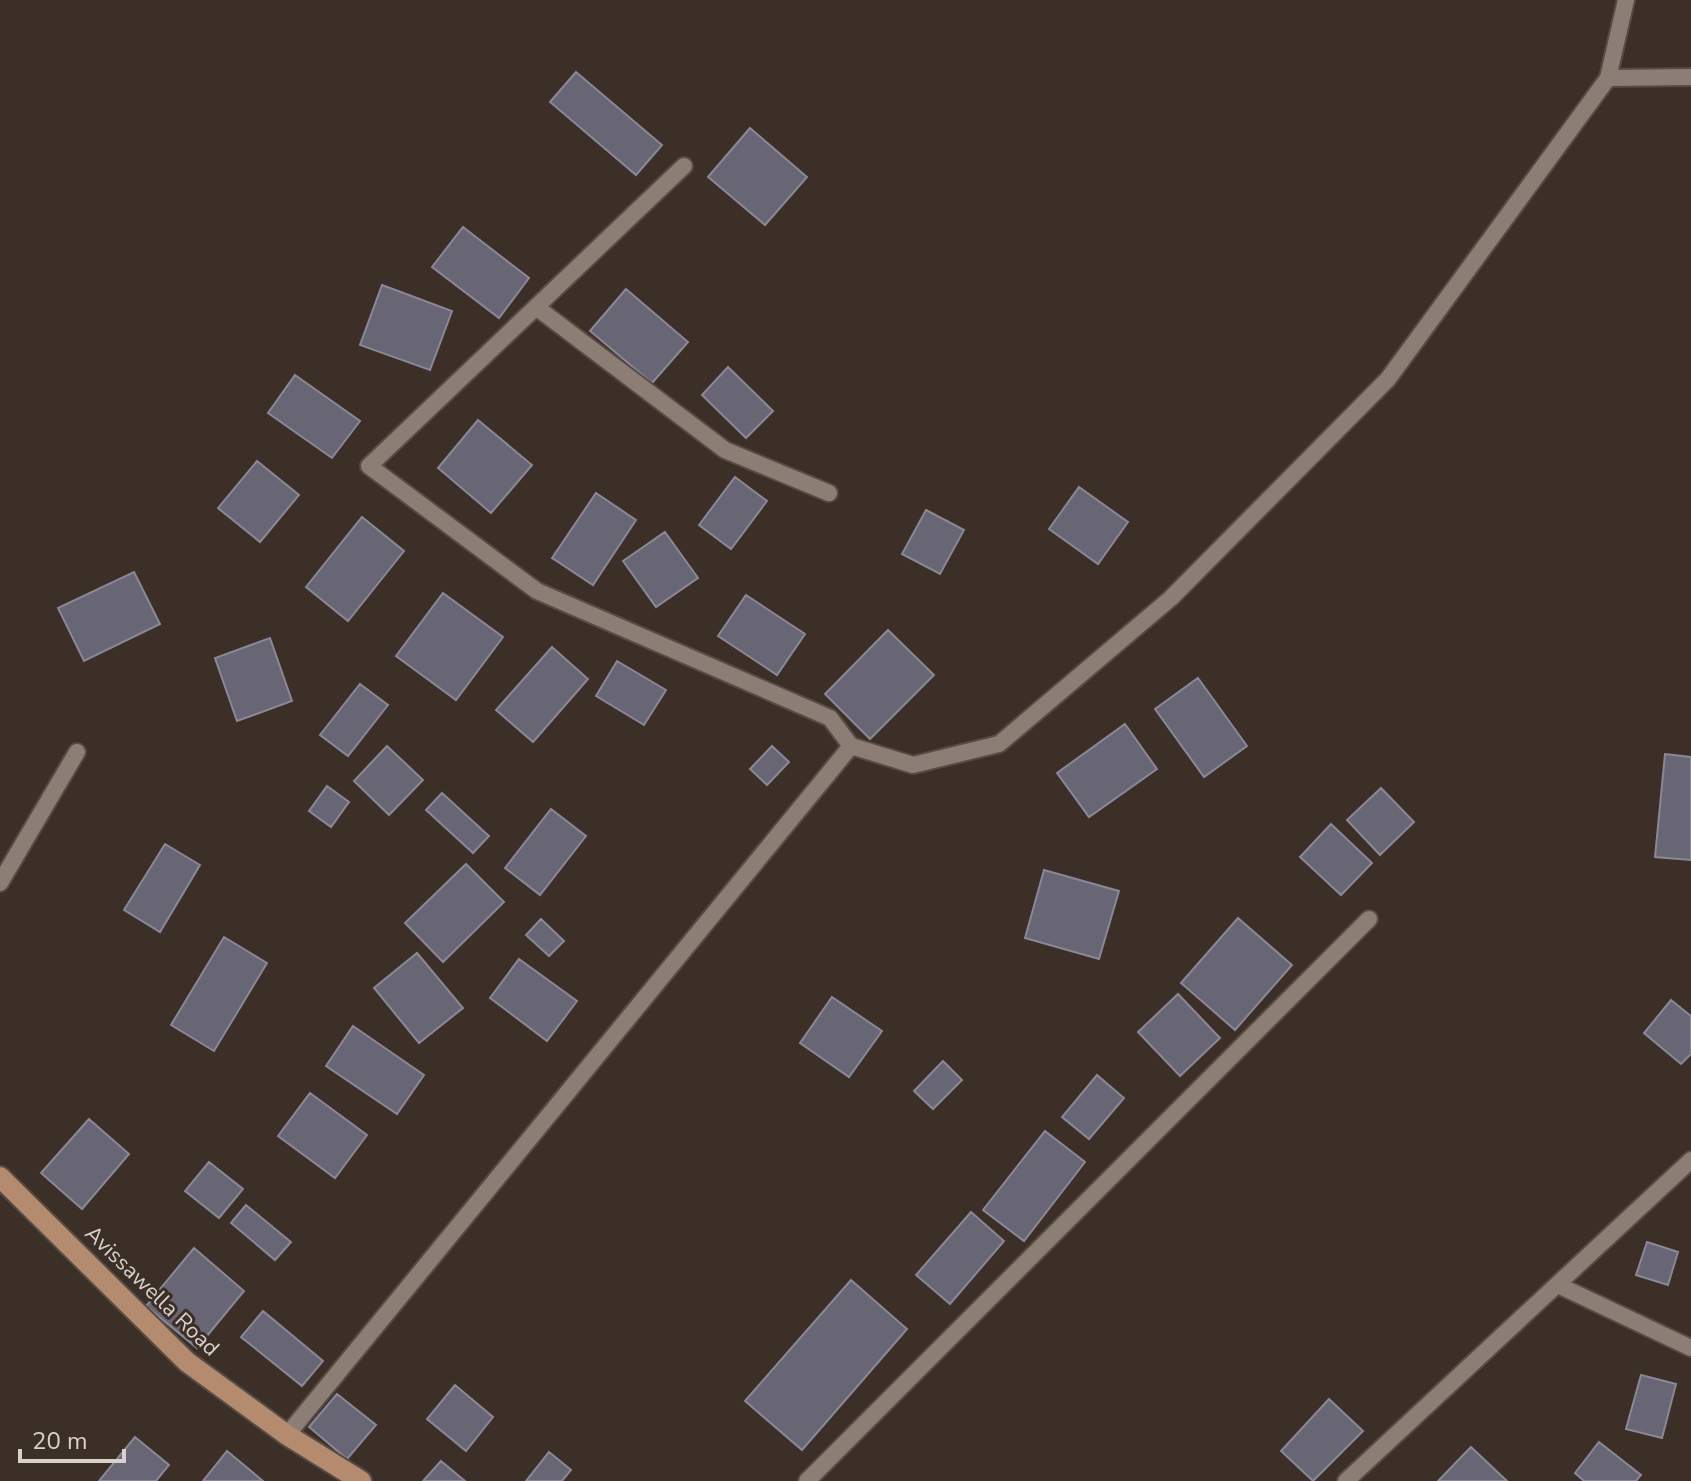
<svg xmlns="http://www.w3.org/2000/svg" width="1691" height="1481" font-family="'Nunito Sans',sans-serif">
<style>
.building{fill:#686574;stroke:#8a8796;stroke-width:2}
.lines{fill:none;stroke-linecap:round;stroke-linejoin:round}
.service-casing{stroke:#564b45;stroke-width:20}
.minor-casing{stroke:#564b45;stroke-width:20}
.primary-casing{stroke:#564b45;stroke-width:24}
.service{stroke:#8d7e75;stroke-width:16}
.minor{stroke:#8d7e75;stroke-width:16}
.primary{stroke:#b48b6e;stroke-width:20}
.labels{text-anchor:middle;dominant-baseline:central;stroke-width:6;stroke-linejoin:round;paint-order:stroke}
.street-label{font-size:22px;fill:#d8d0cb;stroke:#3c2f28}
</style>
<rect width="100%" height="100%" fill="#3c2f28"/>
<path class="building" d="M 576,72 L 662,145 L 636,175 L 550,102 Z
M 750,128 L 807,177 L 765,225 L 708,177 Z
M 463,227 L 529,278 L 499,318 L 432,267 Z
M 382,285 L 452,311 L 430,370 L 360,345 Z
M 626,289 L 688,342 L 652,383 L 590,331 Z
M 728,367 L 773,411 L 746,438 L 702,395 Z
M 295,375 L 360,421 L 332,458 L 268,413 Z
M 478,420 L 532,465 L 491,513 L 438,468 Z
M 257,461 L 299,495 L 260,542 L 218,508 Z
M 735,477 L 767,501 L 731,549 L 699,525 Z
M 1079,487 L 1128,522 L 1098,564 L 1049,529 Z
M 596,493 L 636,520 L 593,585 L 552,558 Z
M 926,510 L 964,530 L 940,574 L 902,554 Z
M 362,517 L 404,551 L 348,621 L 306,587 Z
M 665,532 L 698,578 L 656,607 L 623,561 Z
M 134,572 L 160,624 L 84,661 L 58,608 Z
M 443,593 L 503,637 L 456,700 L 396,656 Z
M 746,595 L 805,634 L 777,675 L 718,636 Z
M 888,630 L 934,675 L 870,739 L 825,694 Z
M 270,638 L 292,701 L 237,721 L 215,658 Z
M 552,647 L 588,679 L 533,742 L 496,710 Z
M 617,661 L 666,690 L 644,725 L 596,696 Z
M 1198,678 L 1247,746 L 1204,777 L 1155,709 Z
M 360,684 L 388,705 L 348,756 L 320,735 Z
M 1125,724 L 1157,769 L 1089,817 L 1057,773 Z
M 387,746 L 423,780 L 389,815 L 354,781 Z
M 772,746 L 789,762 L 767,785 L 750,769 Z
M 1665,754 L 1691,757 L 1691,860 L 1655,857 Z
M 327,786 L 349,802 L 331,827 L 309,811 Z
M 1381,788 L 1414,822 L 1380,855 L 1347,820 Z
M 442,793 L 489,836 L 473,853 L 426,810 Z
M 551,809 L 586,836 L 540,895 L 505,868 Z
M 1331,824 L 1372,863 L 1341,895 L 1300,857 Z
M 165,844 L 200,865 L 160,932 L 124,910 Z
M 466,864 L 504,902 L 443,962 L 405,923 Z
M 1044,870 L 1119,891 L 1099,959 L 1025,938 Z
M 1238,918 L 1292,965 L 1235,1030 L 1181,983 Z
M 541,919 L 564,941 L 549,956 L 526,935 Z
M 224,937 L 267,963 L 214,1051 L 171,1025 Z
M 417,953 L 463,1008 L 419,1043 L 374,988 Z
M 519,959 L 577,1001 L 547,1041 L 490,998 Z
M 1178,994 L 1220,1038 L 1180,1076 L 1138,1032 Z
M 832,997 L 882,1031 L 849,1077 L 800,1043 Z
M 1671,1000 L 1691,1016 L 1691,1054 L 1681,1064 L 1644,1033 Z
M 353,1026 L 424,1075 L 397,1114 L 326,1066 Z
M 943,1061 L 962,1080 L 933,1109 L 914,1091 Z
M 1097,1075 L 1124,1098 L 1089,1139 L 1062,1117 Z
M 310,1093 L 367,1135 L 335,1178 L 278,1136 Z
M 89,1119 L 129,1154 L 82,1209 L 41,1173 Z
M 1045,1131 L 1085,1162 L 1024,1241 L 983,1210 Z
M 209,1162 L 243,1189 L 219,1218 L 185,1191 Z
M 246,1205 L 291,1242 L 275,1260 L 231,1223 Z
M 971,1212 L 1004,1241 L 950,1304 L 916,1275 Z
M 1647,1242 L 1678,1252 L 1668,1285 L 1636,1275 Z
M 194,1248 L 244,1291 L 197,1348 L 146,1306 Z
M 851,1280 L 907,1329 L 802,1450 L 745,1401 Z
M 263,1311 L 323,1361 L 302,1386 L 241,1337 Z
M 1641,1375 L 1676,1384 L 1662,1438 L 1626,1429 Z
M 455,1385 L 493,1417 L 466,1451 L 427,1419 Z
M 337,1394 L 376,1425 L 347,1459 L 309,1427 Z
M 1329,1399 L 1363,1431 L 1313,1481 L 1281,1451 Z
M 135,1437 L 169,1465 L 156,1481 L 99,1481 Z
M 1599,1442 L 1641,1475 L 1636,1481 L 1584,1481 L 1575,1473 Z
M 1471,1447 L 1507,1481 L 1438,1481 Z
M 227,1451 L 263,1481 L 203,1481 Z
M 549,1452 L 571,1470 L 562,1481 L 526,1481 Z
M 441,1461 L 465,1481 L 423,1481 Z"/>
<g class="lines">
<g class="service-casing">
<path id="service" d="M 1608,78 L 1691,77"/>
</g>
<g class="minor-casing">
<path id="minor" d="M 684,166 L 369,466 L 537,591 L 830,718 L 851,746 L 913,765 L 999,744 L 1171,598 L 1388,379 L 1608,78 L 1626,0
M 536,307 L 725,450 L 829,493
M 0,883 L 77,752
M 1558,1285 L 1691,1348
M 287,1435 L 851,746
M 807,1481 L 1369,919
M 1346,1481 L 1691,1160"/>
</g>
<g class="primary-casing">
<path id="primary" d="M 0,1177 L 187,1362 L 287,1435 L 361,1481"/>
</g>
<use href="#service" class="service"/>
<use href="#minor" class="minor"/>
<use href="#primary" class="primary"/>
</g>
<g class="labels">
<g class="street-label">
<text transform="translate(152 1291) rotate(44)">Avissawella Road</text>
</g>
</g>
<path d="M20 1449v12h104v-12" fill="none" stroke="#d8d0cb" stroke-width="4"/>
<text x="32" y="1449" font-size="24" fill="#d8d0cb" stroke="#3c2f28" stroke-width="6" paint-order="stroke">20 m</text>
</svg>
